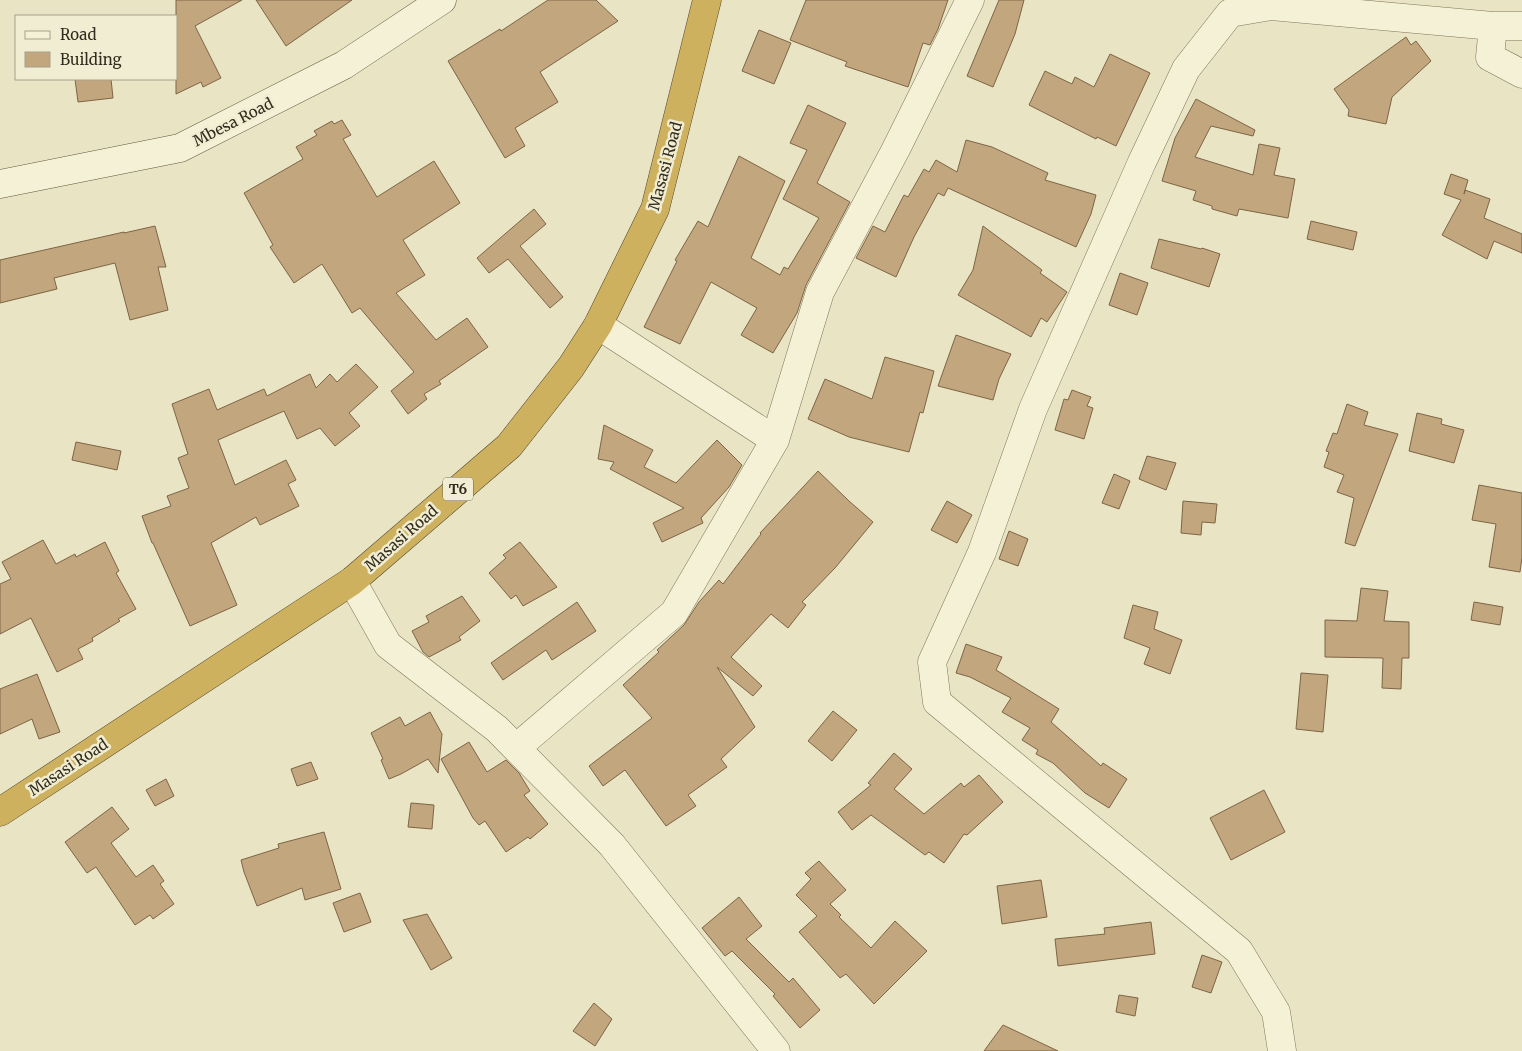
<svg xmlns="http://www.w3.org/2000/svg" width="1522" height="1051" font-family="Merriweather,serif">
<style>
.building{fill:#c2a67e;stroke:#7d6545}
.lines{fill:none;stroke-linecap:round;stroke-linejoin:round}
.street-casing{stroke:#81765c;stroke-width:29}
.secondary-casing{stroke:#635740;stroke-width:29}
.highway-casing{stroke:#4f4430;stroke-width:29}
.street{stroke:#f4f1d6;stroke-width:28}
.secondary{stroke:#f4f1d6;stroke-width:28}
.highway{stroke:#ceb15e;stroke-width:28}
.labels{text-anchor:middle;dominant-baseline:central;stroke-width:5;stroke-linejoin:round;paint-order:stroke}
.shield{fill:#f1edd2;stroke:#6b6655;stroke-width:1}
.shield-label{font-size:14px;font-weight:bold;fill:#322c1f}
.street-label{font-size:15px;fill:#322c1f;stroke:#f1edd2}
</style>
<rect width="100%" height="100%" fill="#e8e4c4"/>
<path class="building" d="M 176,0 L 242,0 L 195,26 L 221,78 L 203,87 L 201,82 L 176,94 Z
M 256,0 L 352,0 L 286,46 Z
M 548,0 L 596,0 L 618,21 L 540,72 L 558,102 L 515,128 L 525,146 L 505,158 L 448,61 L 500,29 L 501,31 Z
M 806,0 L 948,0 L 938,29 L 930,45 L 923,43 L 908,87 L 845,66 L 847,62 L 790,40 Z
M 999,0 L 1024,0 L 1015,34 L 993,87 L 967,76 Z
M 759,30 L 791,43 L 774,84 L 742,71 Z
M 1406,37 L 1411,45 L 1416,41 L 1431,61 L 1392,97 L 1386,124 L 1348,116 L 1349,110 L 1334,89 Z
M 1110,54 L 1150,73 L 1116,146 L 1097,137 L 1096,139 L 1029,105 L 1045,71 L 1072,84 L 1075,77 L 1094,87 Z
M 75,79 L 111,79 L 113,98 L 78,102 Z
M 1196,99 L 1255,130 L 1253,136 L 1211,126 L 1195,157 L 1253,175 L 1259,144 L 1280,148 L 1274,175 L 1295,179 L 1288,218 L 1239,209 L 1237,216 L 1212,209 L 1212,206 L 1193,200 L 1196,191 L 1162,181 L 1175,138 Z
M 808,105 L 846,123 L 817,183 L 850,202 L 806,285 L 797,313 L 773,353 L 741,335 L 757,308 L 711,282 L 680,344 L 644,327 L 677,261 L 675,260 L 698,221 L 708,227 L 739,156 L 785,181 L 751,258 L 780,275 L 784,267 L 788,269 L 819,218 L 783,199 L 807,150 L 790,143 Z
M 342,120 L 351,135 L 343,139 L 377,197 L 434,161 L 460,203 L 403,240 L 425,275 L 396,293 L 436,340 L 467,318 L 488,347 L 439,381 L 441,384 L 424,394 L 427,399 L 408,414 L 391,391 L 414,372 L 360,308 L 352,313 L 322,264 L 294,283 L 270,247 L 273,245 L 244,193 L 303,159 L 296,147 L 317,135 L 314,131 L 332,121 L 334,124 Z
M 966,140 L 992,147 L 1048,173 L 1045,180 L 1096,195 L 1091,214 L 1076,247 L 948,188 L 944,196 L 938,193 L 914,237 L 896,277 L 856,258 L 873,226 L 885,232 L 904,195 L 908,197 L 924,169 L 929,172 L 936,160 L 957,172 Z
M 1451,174 L 1468,180 L 1464,194 L 1465,190 L 1490,199 L 1484,218 L 1522,234 L 1522,253 L 1494,241 L 1487,259 L 1442,235 L 1461,200 L 1444,194 Z
M 534,209 L 546,224 L 520,246 L 563,297 L 550,308 L 508,259 L 489,273 L 477,258 Z
M 1311,221 L 1357,232 L 1353,250 L 1307,239 Z
M 155,226 L 166,267 L 158,267 L 168,310 L 130,320 L 115,263 L 54,278 L 57,289 L 0,303 L 0,260 L 124,232 L 124,233 Z
M 983,226 L 1042,270 L 1040,273 L 1067,292 L 1047,322 L 1041,318 L 1031,337 L 958,295 L 973,270 Z
M 1159,239 L 1201,249 L 1202,248 L 1220,254 L 1209,287 L 1151,268 Z
M 1120,273 L 1148,283 L 1137,315 L 1109,305 Z
M 956,335 L 1011,354 L 999,379 L 993,400 L 938,386 Z
M 885,357 L 934,371 L 923,413 L 920,412 L 909,452 L 849,437 L 808,419 L 825,379 L 872,399 Z
M 356,364 L 378,387 L 349,413 L 360,426 L 335,446 L 320,428 L 297,439 L 284,411 L 218,440 L 235,485 L 286,460 L 296,480 L 288,484 L 299,506 L 260,525 L 256,517 L 211,543 L 237,605 L 190,626 L 153,543 L 152,543 L 142,516 L 171,506 L 167,496 L 189,488 L 178,458 L 188,454 L 172,404 L 209,389 L 217,410 L 264,389 L 267,396 L 310,374 L 316,388 L 330,374 L 337,382 Z
M 1072,390 L 1091,397 L 1087,406 L 1093,408 L 1084,439 L 1055,430 L 1064,399 L 1068,400 Z
M 1347,404 L 1368,412 L 1364,425 L 1398,434 L 1355,546 L 1345,543 L 1354,498 L 1337,492 L 1344,475 L 1324,467 L 1329,452 L 1326,451 L 1333,433 L 1337,434 Z
M 1417,413 L 1442,419 L 1441,424 L 1464,430 L 1454,463 L 1409,451 Z
M 604,425 L 653,450 L 644,467 L 676,483 L 717,440 L 742,465 L 729,487 L 701,518 L 703,523 L 662,542 L 653,523 L 684,508 L 610,469 L 614,462 L 598,459 Z
M 76,442 L 121,451 L 117,470 L 72,460 Z
M 1147,456 L 1176,463 L 1166,490 L 1139,479 Z
M 818,471 L 849,501 L 873,522 L 835,568 L 802,602 L 806,605 L 788,628 L 771,614 L 731,657 L 762,686 L 753,696 L 717,667 L 755,727 L 721,759 L 727,767 L 688,795 L 696,806 L 666,826 L 625,770 L 603,786 L 589,766 L 652,718 L 623,685 L 659,652 L 657,650 L 684,625 L 699,602 L 719,580 L 723,584 L 761,534 L 760,533 Z
M 1114,474 L 1130,481 L 1119,509 L 1102,503 Z
M 1479,485 L 1522,493 L 1522,557 L 1520,572 L 1489,567 L 1496,524 L 1472,520 Z
M 947,501 L 972,515 L 957,543 L 931,530 Z
M 1183,501 L 1217,504 L 1215,523 L 1202,522 L 1201,535 L 1181,533 Z
M 1009,531 L 1028,539 L 1018,566 L 999,559 Z
M 43,540 L 56,564 L 75,554 L 76,557 L 105,542 L 119,571 L 116,573 L 136,609 L 118,619 L 120,621 L 92,638 L 93,641 L 78,649 L 83,659 L 57,672 L 31,618 L 0,634 L 0,584 L 11,579 L 2,562 Z
M 520,542 L 557,587 L 523,606 L 516,595 L 511,599 L 489,573 L 506,558 L 503,555 Z
M 1361,588 L 1388,591 L 1384,621 L 1409,622 L 1409,658 L 1402,658 L 1401,689 L 1382,688 L 1383,658 L 1325,657 L 1325,620 L 1357,621 Z
M 462,596 L 480,621 L 459,637 L 461,640 L 429,657 L 423,652 L 412,631 L 429,622 L 426,616 Z
M 577,602 L 596,631 L 552,660 L 546,650 L 503,680 L 491,663 Z
M 1474,602 L 1503,607 L 1500,625 L 1471,620 Z
M 1133,605 L 1158,612 L 1154,629 L 1182,640 L 1170,674 L 1144,664 L 1150,648 L 1124,638 Z
M 966,644 L 1002,657 L 996,670 L 1059,709 L 1051,722 L 1101,766 L 1103,763 L 1127,779 L 1109,808 L 1085,793 L 1053,763 L 1036,754 L 1038,750 L 1022,740 L 1030,728 L 1002,712 L 1011,698 L 970,677 L 956,673 Z
M 1301,673 L 1328,675 L 1323,732 L 1296,729 Z
M 37,674 L 60,732 L 39,739 L 32,719 L 0,734 L 0,689 Z
M 833,711 L 857,730 L 832,761 L 808,741 Z
M 430,712 L 442,734 L 438,773 L 428,759 L 401,774 L 389,779 L 381,760 L 383,759 L 371,733 L 400,717 L 405,726 Z
M 469,742 L 487,772 L 506,760 L 519,773 L 530,791 L 524,795 L 548,824 L 530,839 L 528,837 L 506,852 L 485,821 L 479,825 L 473,818 L 441,759 Z
M 894,753 L 912,769 L 894,789 L 924,814 L 961,783 L 964,787 L 979,775 L 1003,802 L 967,835 L 964,834 L 944,863 L 929,852 L 925,855 L 871,815 L 852,830 L 838,812 L 871,785 L 868,783 Z
M 311,762 L 318,779 L 297,786 L 291,769 Z
M 166,779 L 174,796 L 155,806 L 146,790 Z
M 1264,790 L 1285,832 L 1231,860 L 1210,818 Z
M 411,803 L 434,805 L 432,829 L 408,827 Z
M 112,807 L 129,829 L 111,843 L 136,877 L 153,865 L 164,881 L 160,884 L 174,904 L 153,919 L 150,915 L 135,925 L 96,867 L 87,873 L 65,842 Z
M 324,832 L 341,889 L 305,900 L 302,888 L 257,906 L 244,872 L 241,860 L 279,848 L 278,844 Z
M 819,861 L 846,890 L 830,904 L 841,915 L 839,917 L 871,948 L 895,921 L 927,951 L 874,1004 L 846,974 L 840,978 L 799,932 L 817,916 L 796,895 L 811,879 L 805,873 Z
M 1041,880 L 1047,917 L 1002,924 L 997,886 Z
M 360,893 L 371,922 L 344,932 L 333,903 Z
M 739,897 L 762,926 L 746,939 L 789,982 L 793,978 L 820,1010 L 800,1028 L 773,996 L 775,994 L 732,951 L 725,956 L 702,928 Z
M 427,914 L 452,958 L 431,970 L 403,920 Z
M 1151,922 L 1155,954 L 1058,966 L 1055,939 L 1105,934 L 1104,928 Z
M 1202,955 L 1222,962 L 1211,993 L 1192,987 Z
M 1119,995 L 1138,998 L 1135,1016 L 1116,1012 Z
M 594,1003 L 612,1019 L 595,1046 L 573,1031 Z
M 1003,1025 L 1058,1051 L 984,1051 Z"/>
<g class="lines">
<g class="street-casing">
<path id="street" d="M 1493,26 L 1490,57 L 1522,74
M 598,325 L 775,440
M 352,581 L 388,645 L 497,729 L 612,845 L 776,1051
M 516,748 L 674,613 L 775,440 L 820,292 L 896,149 L 970,0
M 1282,1051 L 1276,1012 L 1239,951 L 937,702 L 932,662 L 982,552 L 1033,409 L 1142,162 L 1186,69 L 1230,13 L 1271,6 L 1493,26 L 1522,26"/>
</g>
<g class="secondary-casing">
<path id="secondary" d="M 0,184 L 180,148 L 344,65 L 442,0"/>
</g>
<g class="highway-casing">
<path id="highway" d="M 0,812 L 352,581 L 509,446 L 571,367 L 598,325 L 655,209 L 707,0"/>
</g>
<use href="#street" class="street"/>
<use href="#secondary" class="secondary"/>
<use href="#highway" class="highway"/>
</g>
<g class="labels">
<rect class="shield" x="443" y="477.5" width="30" height="23" rx="4"/>
<g class="shield-label">
<text x="458" y="489">T6</text>
</g>
<g class="street-label">
<text transform="translate(233 122) rotate(-27)">Mbesa Road</text>
<text transform="translate(665 166) rotate(-75)">Masasi Road</text>
<text transform="translate(401 538) rotate(-41)">Masasi Road</text>
<text transform="translate(68 767) rotate(-33)">Masasi Road</text>
</g>
</g>
<rect x="15" y="15" width="162" height="65" fill="#f1edd2" stroke="#a5a08a"/>
<rect x="25" y="31" width="25" height="8" fill="#f4f1d6" stroke="#a5a08a"/>
<text x="60" y="40" font-size="15" fill="#322c1f">Road</text>
<rect x="25" y="52" width="25" height="15" fill="#c2a67e" stroke="#a5a08a"/>
<text x="60" y="65" font-size="15" fill="#322c1f">Building</text>
</svg>
